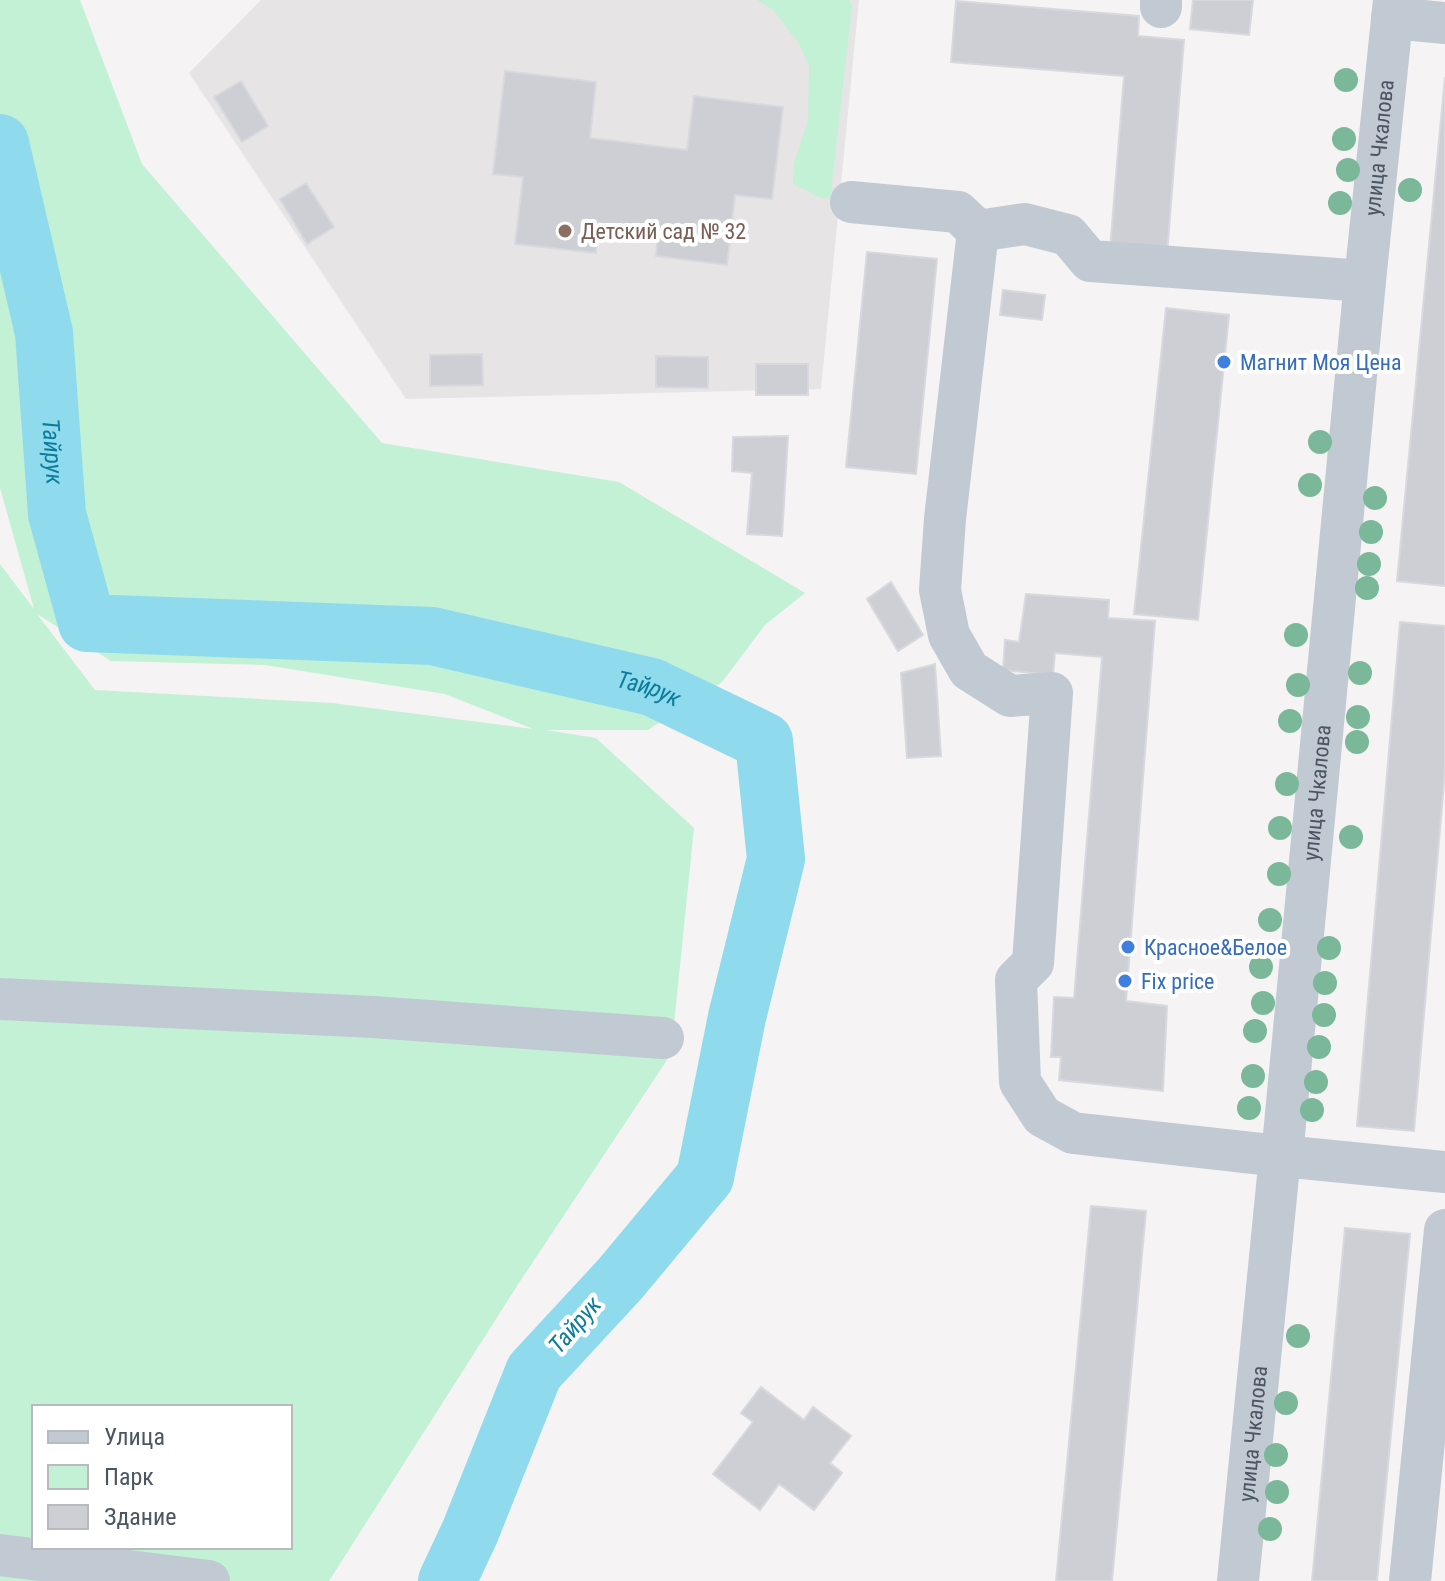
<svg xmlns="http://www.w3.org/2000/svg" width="1445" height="1581" font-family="'Roboto Condensed',sans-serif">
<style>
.education{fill:#e6e4e5}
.green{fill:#c3f1d5;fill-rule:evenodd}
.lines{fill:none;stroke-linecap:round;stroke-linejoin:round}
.river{stroke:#90daee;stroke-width:58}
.building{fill:#cdcfd5;stroke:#d7d9de;stroke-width:2}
.minor{stroke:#c1cad2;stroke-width:42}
.tree{fill:#7bb799}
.education-dot{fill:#8d6e63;stroke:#fff;stroke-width:3}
.shop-dot{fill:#3f7fe0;stroke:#fff;stroke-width:3}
.labels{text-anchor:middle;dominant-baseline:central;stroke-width:8;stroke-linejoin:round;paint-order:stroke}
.street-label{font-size:22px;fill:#4a5661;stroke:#fff}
.education-label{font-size:22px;fill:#785e54;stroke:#fff;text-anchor:start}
.shop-label{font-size:22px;fill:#366cbe;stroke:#fff;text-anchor:start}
.water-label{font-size:24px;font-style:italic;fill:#0c7c9b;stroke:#fff}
</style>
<rect width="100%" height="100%" fill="#f5f3f3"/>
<path class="education" d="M 261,0 L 859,0 L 821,389 L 406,399 L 189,73 Z"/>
<path class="green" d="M 0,0 L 80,0 L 142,164 L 382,443 L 619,482 L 805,593 L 765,625 L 722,682 L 648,730 L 546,730 L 596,738 L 694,828 L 671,1054 L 517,1286 L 329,1581 L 0,1581 L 0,564 L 34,609 L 0,488 ZM 37,614 L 111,661 L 265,665 L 445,694 L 533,729 L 332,703 L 95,690 ZM 34,1407 L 290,1407 L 290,1547 L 34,1547 Z
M 757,0 L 849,0 L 852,5 L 832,183 L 833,197 L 821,198 L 793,184 L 794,163 L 808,120 L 809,66 L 798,42 L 773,10 Z"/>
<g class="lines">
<path class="river" id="s1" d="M 0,143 L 44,333 L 57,514 L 87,623 L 432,636 L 652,687 L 764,741 L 776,859 L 737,1017 L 705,1177 L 620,1279 L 534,1372 L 470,1532 L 447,1581"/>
</g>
<path class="building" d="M 1193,0 L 1253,0 L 1249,35 L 1190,29 Z
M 956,1 L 1139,16 L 1138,36 L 1184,40 L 1167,254 L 1110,250 L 1124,76 L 951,62 Z
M 505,71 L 596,82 L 590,138 L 687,150 L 694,96 L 783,107 L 772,199 L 735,195 L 727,265 L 656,256 L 658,230 L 599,223 L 596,253 L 515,244 L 523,177 L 493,174 Z
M 1445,77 L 1445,586 L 1397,581 Z
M 241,81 L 268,126 L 242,142 L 214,97 Z
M 306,183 L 334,227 L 307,244 L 280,199 Z
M 867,252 L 937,259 L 916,474 L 846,467 Z
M 1003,290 L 1045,295 L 1042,320 L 1000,315 Z
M 1166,308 L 1229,315 L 1198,620 L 1134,614 Z
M 482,354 L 483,385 L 430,386 L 430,355 Z
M 656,356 L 708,357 L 708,388 L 656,387 Z
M 756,364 L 808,364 L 808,395 L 756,395 Z
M 788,436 L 782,536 L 747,534 L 752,473 L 732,471 L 733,437 Z
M 891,582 L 923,635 L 898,651 L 867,599 Z
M 1026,594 L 1109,600 L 1108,618 L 1155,621 L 1126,1001 L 1167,1006 L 1163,1091 L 1059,1080 L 1061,1057 L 1051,1057 L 1054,997 L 1074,998 L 1102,657 L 1055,653 L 1053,675 L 1003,670 L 1005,640 L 1019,642 Z
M 1400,622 L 1445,626 L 1445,771 L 1414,1131 L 1357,1126 Z
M 935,664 L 941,756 L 907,758 L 901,673 Z
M 1091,1206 L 1146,1211 L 1112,1581 L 1056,1581 Z
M 1345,1228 L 1410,1234 L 1377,1581 L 1312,1581 Z
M 761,1387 L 804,1420 L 813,1407 L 851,1436 L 830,1463 L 842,1473 L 814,1510 L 779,1484 L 760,1510 L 713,1474 L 753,1422 L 741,1413 Z"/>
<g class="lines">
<g class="minor">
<path d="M 1161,7 L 1161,0"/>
<path d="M 1392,18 L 1445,23"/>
<path d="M 851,202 L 958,212 L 978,231"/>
<path d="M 0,999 L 373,1017 L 663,1038"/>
<path d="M 1280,1156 L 1073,1133 L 1042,1116 L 1020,1082 L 1016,980 L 1033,963 L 1052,693 L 1010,696 L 969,670 L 949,635 L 940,590 L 945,519 L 978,231 L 1025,224 L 1068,235 L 1090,261 L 1365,281"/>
<path d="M 1282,1156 L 1445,1172"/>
<path d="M 0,1555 L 209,1581"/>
<path id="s2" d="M 1238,1581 L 1280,1156 L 1282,1156 L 1365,281 L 1394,0"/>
<path d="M 1410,1581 L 1445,1230"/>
</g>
</g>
<g class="tree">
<circle cx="1346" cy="80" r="12"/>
<circle cx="1344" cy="139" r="12"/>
<circle cx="1348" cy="170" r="12"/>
<circle cx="1410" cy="190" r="12"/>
<circle cx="1340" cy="203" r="12"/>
<circle cx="1320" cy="442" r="12"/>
<circle cx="1310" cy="485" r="12"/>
<circle cx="1375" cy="498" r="12"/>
<circle cx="1371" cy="532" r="12"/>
<circle cx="1369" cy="564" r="12"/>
<circle cx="1367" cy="588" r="12"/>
<circle cx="1296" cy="635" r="12"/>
<circle cx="1360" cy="673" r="12"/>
<circle cx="1298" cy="685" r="12"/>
<circle cx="1358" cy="717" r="12"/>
<circle cx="1290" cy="721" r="12"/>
<circle cx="1357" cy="742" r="12"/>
<circle cx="1287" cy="784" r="12"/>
<circle cx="1280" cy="828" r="12"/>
<circle cx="1351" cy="837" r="12"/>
<circle cx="1279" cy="874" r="12"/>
<circle cx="1270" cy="920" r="12"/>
<circle cx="1329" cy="948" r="12"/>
<circle cx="1261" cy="967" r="12"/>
<circle cx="1325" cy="983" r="12"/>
<circle cx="1263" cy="1003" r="12"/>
<circle cx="1324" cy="1015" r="12"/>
<circle cx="1255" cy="1031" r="12"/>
<circle cx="1319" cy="1047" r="12"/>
<circle cx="1253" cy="1076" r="12"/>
<circle cx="1316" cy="1082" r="12"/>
<circle cx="1249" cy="1108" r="12"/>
<circle cx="1312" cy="1110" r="12"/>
<circle cx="1298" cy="1336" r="12"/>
<circle cx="1286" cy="1403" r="12"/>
<circle cx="1276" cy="1455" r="12"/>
<circle cx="1277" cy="1492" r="12"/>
<circle cx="1270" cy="1529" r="12"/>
</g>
<circle class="education-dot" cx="565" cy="231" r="8"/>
<g class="shop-dot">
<circle cx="1224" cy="362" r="8"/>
<circle cx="1128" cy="947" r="8"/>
<circle cx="1125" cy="981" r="8"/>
</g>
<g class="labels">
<g class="street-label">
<text stroke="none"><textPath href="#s2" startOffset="1442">улица Чкалова</textPath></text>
<text stroke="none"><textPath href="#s2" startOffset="794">улица Чкалова</textPath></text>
<text stroke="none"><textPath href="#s2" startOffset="148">улица Чкалова</textPath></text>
</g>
<g class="education-label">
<text x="581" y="231">Детский сад № 32</text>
</g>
<g class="shop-label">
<text x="1240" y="362">Магнит Моя Цена</text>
<text x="1144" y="947">Красное&amp;Белое</text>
<text x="1141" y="981">Fix price</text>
</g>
<g class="water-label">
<text stroke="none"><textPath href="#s1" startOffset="314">Тайрук</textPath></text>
<text stroke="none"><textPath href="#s1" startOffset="1058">Тайрук</textPath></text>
<text transform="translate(575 1325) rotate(-49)">Тайрук</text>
</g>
</g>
<rect x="32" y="1405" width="260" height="144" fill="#ffffff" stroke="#b7bbc0" stroke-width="2"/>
<rect x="48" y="1431" width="40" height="12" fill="#c1cad2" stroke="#b7bbc0" stroke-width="2"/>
<text x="104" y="1445" font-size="24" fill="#4a5661">Улица</text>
<rect x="48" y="1465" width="40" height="24" fill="#c3f1d5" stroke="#b7bbc0" stroke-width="2"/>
<text x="104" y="1485" font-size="24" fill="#4a5661">Парк</text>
<rect x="48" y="1505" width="40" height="24" fill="#cdcfd5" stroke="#b7bbc0" stroke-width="2"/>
<text x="104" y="1525" font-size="24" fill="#4a5661">Здание</text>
</svg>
